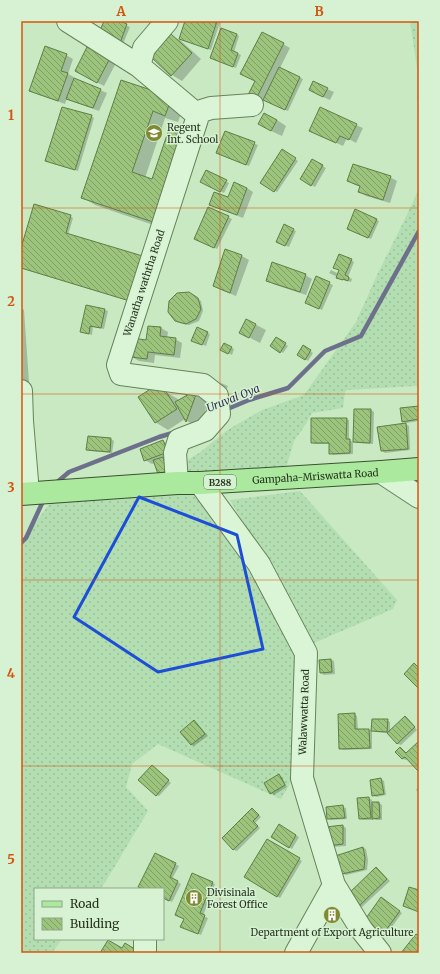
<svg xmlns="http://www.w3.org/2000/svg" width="440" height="974" font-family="Merriweather,serif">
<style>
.farmland{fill:url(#farmland-dots)}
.shadow{fill:#0003}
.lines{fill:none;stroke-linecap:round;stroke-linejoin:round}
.stream{stroke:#6d708a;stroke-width:4.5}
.building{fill:url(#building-back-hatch);stroke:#5f7f44}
.minor-casing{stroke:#68825b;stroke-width:24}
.major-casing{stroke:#3c502f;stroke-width:24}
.minor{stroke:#daf5d5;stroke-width:22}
.major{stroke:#abea9e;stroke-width:22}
.marked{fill:none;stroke:#1d4ed8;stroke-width:3;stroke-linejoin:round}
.grid{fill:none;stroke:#d5550e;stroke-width:1;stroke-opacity:0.55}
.labels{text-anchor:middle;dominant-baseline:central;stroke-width:3;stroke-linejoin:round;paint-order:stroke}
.shield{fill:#d6f2d2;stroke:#5b6c54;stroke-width:1}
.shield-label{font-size:9px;font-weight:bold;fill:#26331e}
.poi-label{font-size:10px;fill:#26331e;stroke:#d6f2d2;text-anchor:start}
.street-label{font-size:10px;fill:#26331e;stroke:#d6f2d2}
.water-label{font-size:11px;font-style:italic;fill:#312f51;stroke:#d6f2d2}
.neatline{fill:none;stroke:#d5550e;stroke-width:1.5}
.grid-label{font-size:13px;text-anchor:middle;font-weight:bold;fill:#d5550e}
</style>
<defs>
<pattern id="farmland-dots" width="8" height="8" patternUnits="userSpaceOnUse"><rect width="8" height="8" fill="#b2deb1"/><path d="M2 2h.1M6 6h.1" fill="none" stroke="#99bf98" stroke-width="1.8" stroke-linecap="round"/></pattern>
<pattern id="building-back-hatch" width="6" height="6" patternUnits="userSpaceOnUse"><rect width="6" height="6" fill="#9cc47c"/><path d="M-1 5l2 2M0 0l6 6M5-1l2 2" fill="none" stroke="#7fa065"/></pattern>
</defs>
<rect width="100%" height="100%" fill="#c9e9c3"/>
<path class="farmland" d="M 410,21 L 419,21 L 419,117 L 417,98 L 417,68 Z
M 419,164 L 419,388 L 416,386 L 347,390 L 345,392 L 343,408 L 312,413 L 306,424 L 294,441 L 287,465 L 191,479 L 181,472 L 186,461 L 199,453 L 229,429 L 262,410 L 304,395 L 356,322 L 378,273 L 402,225 L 418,191 Z
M 300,491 L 397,600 L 393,609 L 307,646 L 284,593 L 230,500 Z
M 197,494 L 232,538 L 295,647 L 302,674 L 298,770 L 281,799 L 158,744 L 132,764 L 126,787 L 148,811 L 106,881 L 100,889 L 35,889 L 35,939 L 62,939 L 52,953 L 21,953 L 21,542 L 53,499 Z"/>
<path class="shadow" d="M 105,21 L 117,21 L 130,27 L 123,44 L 103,36 Z
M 186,21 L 219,21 L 220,22 L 211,50 L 180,39 Z
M 236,34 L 239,36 L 234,52 L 241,55 L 236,68 L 211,58 Z
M 171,36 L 180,40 L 201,59 L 182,81 L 172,75 Z
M 283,44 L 290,48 L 280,68 L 303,79 L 288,111 L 264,100 L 263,102 L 249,94 Z
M 88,48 L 116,63 L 104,86 L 83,75 Z
M 66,55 L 73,59 L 68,74 L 74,77 L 72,83 L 100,90 L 107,93 L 99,111 L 74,102 L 67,98 L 65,104 L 37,94 L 30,90 Z
M 122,81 L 184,106 L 178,122 L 165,118 L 145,178 L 152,180 L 189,137 L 201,144 L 171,231 L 95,205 L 82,197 Z
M 327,89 L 334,92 L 330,100 L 316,94 Z
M 91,116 L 94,118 L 78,171 L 50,162 Z
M 277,120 L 286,126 L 282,136 L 269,130 Z
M 356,125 L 363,128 L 356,143 L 347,138 L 343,146 L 317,134 Z
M 226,132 L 258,145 L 249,166 L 221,155 Z
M 282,151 L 298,161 L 277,192 L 261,182 Z
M 312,160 L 326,168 L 315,187 L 301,179 Z
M 207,171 L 229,183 L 224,193 L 201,182 Z
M 390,177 L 397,181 L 390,203 L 366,196 L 359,192 L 361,187 L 355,185 L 348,181 Z
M 247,188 L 253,192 L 243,218 L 217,208 L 211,204 L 228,199 Z
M 209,208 L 232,219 L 217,249 L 198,240 Z
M 70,216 L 73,218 L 68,235 L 136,303 L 21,268 L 21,252 Z
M 376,220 L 379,221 L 371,239 L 351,230 Z
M 293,230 L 296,231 L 289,247 L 280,243 Z
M 226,250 L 242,256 L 249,260 L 236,296 L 221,290 L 214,286 Z
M 351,260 L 354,262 L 348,277 L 352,279 L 351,282 L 346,280 L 346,281 L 329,273 L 331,270 L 339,274 L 340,270 L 337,269 Z
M 305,275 L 312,279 L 306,295 L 273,284 L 267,280 Z
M 317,278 L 333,285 L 322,310 L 310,304 Z
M 192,295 L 201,301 L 203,311 L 199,321 L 189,325 L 179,323 L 175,321 Z
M 21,308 L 24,310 L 31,411 L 21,412 Z
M 104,310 L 108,311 L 104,329 L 93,327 L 92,335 L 85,333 L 82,332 Z
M 247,320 L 266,330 L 260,343 L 241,333 Z
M 149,327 L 161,328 L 168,332 L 167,338 L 175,339 L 182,343 L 180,358 L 155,355 L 154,363 L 139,361 L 132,357 L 147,341 Z
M 207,333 L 210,334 L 206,346 L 196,342 Z
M 276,338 L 288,346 L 283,353 L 271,346 Z
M 225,344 L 234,349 L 232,355 L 222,350 Z
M 303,346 L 313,353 L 308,361 L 298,354 Z
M 221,383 L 228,386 L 225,392 L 219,389 Z
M 198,390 L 210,397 L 199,428 L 187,421 L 185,419 L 168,430 L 155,422 L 164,391 L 178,399 L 179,401 Z
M 419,407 L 419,421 L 406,423 L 403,421 Z
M 371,410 L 374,412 L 373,444 L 357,443 L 354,442 Z
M 346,419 L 349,420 L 349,440 L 353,442 L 353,454 L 333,455 L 330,453 L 330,444 L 315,444 L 312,442 Z
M 406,424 L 409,426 L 410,450 L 385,453 L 382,451 Z
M 111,439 L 114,441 L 112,453 L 90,451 L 87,449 Z
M 163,441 L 170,445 L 169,472 L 162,475 L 158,473 L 155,463 L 152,464 L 145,460 Z
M 331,660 L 334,661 L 335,674 L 324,675 L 321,673 Z
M 354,714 L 357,716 L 358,730 L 369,730 L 372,731 L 372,749 L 343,750 L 340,748 Z
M 408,719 L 417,730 L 401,745 L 398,744 L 387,733 L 375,732 L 372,730 L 387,720 L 390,722 L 390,732 Z
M 194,721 L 197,723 L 208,736 L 194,746 L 191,745 Z
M 419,742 L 419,770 L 408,758 L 406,760 L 403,759 L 400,748 L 407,753 Z
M 155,768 L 171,783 L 159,796 L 156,795 Z
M 279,775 L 282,777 L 287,787 L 274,795 L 271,793 Z
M 381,779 L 384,781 L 386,795 L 376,797 L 373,795 Z
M 419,786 L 419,793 L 416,790 Z
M 369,798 L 372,800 L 372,803 L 379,803 L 382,805 L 382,820 L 376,820 L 373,818 L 373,820 L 363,820 L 360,819 Z
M 343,807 L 346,808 L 347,819 L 331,820 L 328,819 Z
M 255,811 L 261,817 L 255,823 L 260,828 L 237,851 L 234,850 L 223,838 Z
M 279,826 L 299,837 L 292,849 L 272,837 Z
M 343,826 L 346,828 L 346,846 L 331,847 Z
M 267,840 L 302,861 L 280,898 L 245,877 Z
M 363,848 L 366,849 L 368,860 L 367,870 L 346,875 L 344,874 L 341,875 L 333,858 Z
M 155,854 L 179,866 L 172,879 L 181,884 L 172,902 L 163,898 L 163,889 L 145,889 Z
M 376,868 L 379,870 L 390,881 L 362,907 L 359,906 Z
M 212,883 L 215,884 L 203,916 L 208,918 L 201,935 L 185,928 Z
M 384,900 L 402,913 L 386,935 L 383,933 Z
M 337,911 L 339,913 L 338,920 L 330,921 L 327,919 Z"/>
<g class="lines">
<path class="stream" d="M 225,410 L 249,400 L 288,388 L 325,351 L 361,336 L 419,231
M 55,484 L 69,472 L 159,437 L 176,432
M 21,543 L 26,538 L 44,499"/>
</g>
<path class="building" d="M 104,21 L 120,21 L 127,24 L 120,43 L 98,35 Z
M 185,21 L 217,21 L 208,49 L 179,39 Z
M 221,28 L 237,34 L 231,50 L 238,53 L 233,67 L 210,58 Z
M 262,32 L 284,43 L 256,99 L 248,95 L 255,81 L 240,74 Z
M 171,34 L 192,53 L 171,76 L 151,57 Z
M 45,46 L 67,54 L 61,71 L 68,73 L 58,101 L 29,91 Z
M 87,47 L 110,58 L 97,83 L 75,71 Z
M 279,67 L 300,77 L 285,110 L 263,100 Z
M 74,78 L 101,89 L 93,108 L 66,99 Z
M 121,80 L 172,97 L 165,116 L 153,111 L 132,172 L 152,179 L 169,129 L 189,136 L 159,224 L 81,198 Z
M 313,81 L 328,88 L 323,97 L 309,90 Z
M 62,107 L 92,115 L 75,170 L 45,161 Z
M 320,107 L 357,124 L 349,140 L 340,136 L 336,143 L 309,131 Z
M 264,113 L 277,120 L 271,131 L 258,124 Z
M 225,131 L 255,142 L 246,165 L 216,153 Z
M 282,149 L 296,158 L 274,192 L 260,183 Z
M 312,159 L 323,165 L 311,186 L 300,179 Z
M 353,164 L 391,176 L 383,200 L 358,192 L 360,186 L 347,181 Z
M 206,170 L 227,180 L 220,192 L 200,182 Z
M 234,182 L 247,188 L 237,215 L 209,205 L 214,192 L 228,197 Z
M 34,204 L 71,215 L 66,233 L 146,257 L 133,302 L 21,268 L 21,248 Z
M 208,207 L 229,216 L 214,248 L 194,239 Z
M 355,209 L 377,219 L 368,238 L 347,229 Z
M 284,224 L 294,229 L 285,246 L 276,242 Z
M 225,249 L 242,255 L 230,293 L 213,286 Z
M 339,254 L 352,259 L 345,275 L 349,277 L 348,281 L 343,279 L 343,280 L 336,278 L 339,270 L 333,268 Z
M 272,262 L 306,274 L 300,292 L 266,281 Z
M 316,276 L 330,282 L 319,309 L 305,303 Z
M 189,292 L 198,298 L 201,309 L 196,319 L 186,324 L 175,321 L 168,312 L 169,301 L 177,293 Z
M 86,305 L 105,309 L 101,328 L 90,326 L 89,334 L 80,332 Z
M 246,319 L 256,324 L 249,338 L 239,333 Z
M 148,326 L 161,327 L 160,336 L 176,338 L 174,355 L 148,352 L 147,359 L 131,357 L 133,338 L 146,340 Z
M 197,327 L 208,332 L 202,345 L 191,341 Z
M 276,337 L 286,343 L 280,353 L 270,346 Z
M 224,343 L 232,347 L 228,354 L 220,350 Z
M 303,345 L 311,350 L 305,360 L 297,355 Z
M 152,388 L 165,390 L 177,409 L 155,423 L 138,397 Z
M 198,389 L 186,422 L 175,402 Z
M 419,406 L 419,419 L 402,422 L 400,408 Z
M 354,409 L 371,409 L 370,443 L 353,442 Z
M 311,418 L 347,418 L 346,439 L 350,439 L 350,453 L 329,454 L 329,443 L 311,443 Z
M 406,423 L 408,449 L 381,451 L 377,427 Z
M 88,436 L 111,438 L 110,452 L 86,450 Z
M 163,440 L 168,452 L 144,461 L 140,449 Z
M 163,457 L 167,471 L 158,474 L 153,460 Z
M 331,659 L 332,672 L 320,673 L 319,660 Z
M 414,663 L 419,668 L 419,689 L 404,674 Z
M 355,713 L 355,729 L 369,729 L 370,748 L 339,749 L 338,714 Z
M 405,716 L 415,727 L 397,744 L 387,733 Z
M 372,719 L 388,719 L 387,732 L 371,731 Z
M 194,720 L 205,734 L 191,745 L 180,732 Z
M 419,741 L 419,769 L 418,771 L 405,757 L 402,759 L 395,752 L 400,747 L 406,753 Z
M 152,765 L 169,780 L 156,796 L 138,780 Z
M 279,774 L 285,785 L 270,794 L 264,783 Z
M 381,778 L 384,794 L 372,796 L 370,780 Z
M 369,797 L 371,818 L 359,819 L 357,798 Z
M 372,802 L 379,802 L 380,818 L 372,819 Z
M 343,805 L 345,818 L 327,819 L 326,807 Z
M 252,808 L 259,815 L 253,821 L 258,826 L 233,850 L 222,838 Z
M 279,824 L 296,835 L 289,848 L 271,837 Z
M 343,825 L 343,844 L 327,846 L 326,827 Z
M 267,839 L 300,858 L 277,897 L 244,877 Z
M 363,847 L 365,858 L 364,869 L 342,874 L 342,873 L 337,874 L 332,857 Z
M 155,853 L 176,863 L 170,877 L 178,881 L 169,901 L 163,898 L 163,889 L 143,889 L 138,887 Z
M 376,867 L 387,879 L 358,907 L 347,895 Z
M 192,873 L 213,882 L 200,913 L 205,915 L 198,934 L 180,927 L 184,919 L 175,915 Z
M 409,887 L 419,890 L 419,912 L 403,906 Z
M 381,897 L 400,911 L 383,934 L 364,921 Z
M 337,910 L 335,919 L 326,920 L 328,911 Z
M 416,934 L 419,936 L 419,953 L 401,953 Z
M 108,940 L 122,948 L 125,943 L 138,951 L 136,953 L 100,953 Z"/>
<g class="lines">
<g class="minor-casing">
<path id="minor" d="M 68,21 L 139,66
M 167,21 L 144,48 L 139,66 L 195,113 L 197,119 L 118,365 L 121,374 L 203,385 L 217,396 L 219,414 L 205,430 L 179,440 L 175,453 L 177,483
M 195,113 L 211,108 L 252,105
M 21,391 L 22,421 L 28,493
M 381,472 L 419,497
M 200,483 L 259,564 L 306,653 L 302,778 L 318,832 L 334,885 L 361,929 L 380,953
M 145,953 L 145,939
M 296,953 L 334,885"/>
</g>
<g class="major-casing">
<g id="major">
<path id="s1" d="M 21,494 L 177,483 L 200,483 L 381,472 L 419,469"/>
</g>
</g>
<use href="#minor" class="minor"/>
<use href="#major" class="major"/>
</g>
<path class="marked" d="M 139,497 L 237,535 L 263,649 L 158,672 L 74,617 Z"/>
<path class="grid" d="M 220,21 L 220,953M 21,208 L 419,208M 21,394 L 419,394M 21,580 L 419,580M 21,766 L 419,766"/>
<defs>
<g id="school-disc" transform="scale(0.9)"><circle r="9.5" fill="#7f8b31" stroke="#d6f2d2"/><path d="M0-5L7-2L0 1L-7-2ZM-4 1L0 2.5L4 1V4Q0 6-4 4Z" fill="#fff"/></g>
<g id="building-disc" transform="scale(0.9)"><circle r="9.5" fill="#7f8b31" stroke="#d6f2d2"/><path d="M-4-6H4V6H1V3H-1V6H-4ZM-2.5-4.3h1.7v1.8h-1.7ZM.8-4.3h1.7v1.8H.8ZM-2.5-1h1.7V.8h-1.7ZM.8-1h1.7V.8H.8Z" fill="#fff"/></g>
</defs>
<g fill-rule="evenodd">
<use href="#school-disc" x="154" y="133"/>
<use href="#building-disc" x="194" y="898"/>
<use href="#building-disc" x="332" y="915"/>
</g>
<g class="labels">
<rect class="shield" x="204" y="475" width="32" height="14" rx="3"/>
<g class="shield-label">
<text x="220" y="482">B288</text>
</g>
<g class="poi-label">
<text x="167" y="127">Regent<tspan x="167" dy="12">Int. School</tspan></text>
<text x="207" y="892">Divisinala<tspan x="207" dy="12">Forest Office</tspan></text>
<text x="332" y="932" text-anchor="middle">Department of Export Agriculture</text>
</g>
<g class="street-label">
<text transform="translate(144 283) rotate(-72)">Wanatha waththa Road</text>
<text stroke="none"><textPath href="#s1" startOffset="295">Gampaha-Mriswatta Road</textPath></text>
<text transform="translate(304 712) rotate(-88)">Walawwatta Road</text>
</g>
<g class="water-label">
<text transform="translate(233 398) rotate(-22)">Uruval Oya</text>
</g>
</g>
<rect width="440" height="974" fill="none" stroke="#d6f2d2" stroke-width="44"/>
<rect x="34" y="888" width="130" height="52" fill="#d6f2d2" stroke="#90a68a"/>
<rect x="42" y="901" width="20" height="6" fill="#abea9e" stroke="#90a68a"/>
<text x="70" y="908" font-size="12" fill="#26331e">Road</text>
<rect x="42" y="918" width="20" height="12" fill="url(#building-back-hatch)" stroke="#90a68a"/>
<text x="70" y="928" font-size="12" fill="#26331e">Building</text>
<rect x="22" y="22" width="396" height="930" class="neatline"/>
<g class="grid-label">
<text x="121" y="16">A</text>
<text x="319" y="16">B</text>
<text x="11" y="120">1</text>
<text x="11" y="306">2</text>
<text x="11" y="492">3</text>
<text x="11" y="678">4</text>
<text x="11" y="864">5</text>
</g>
</svg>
